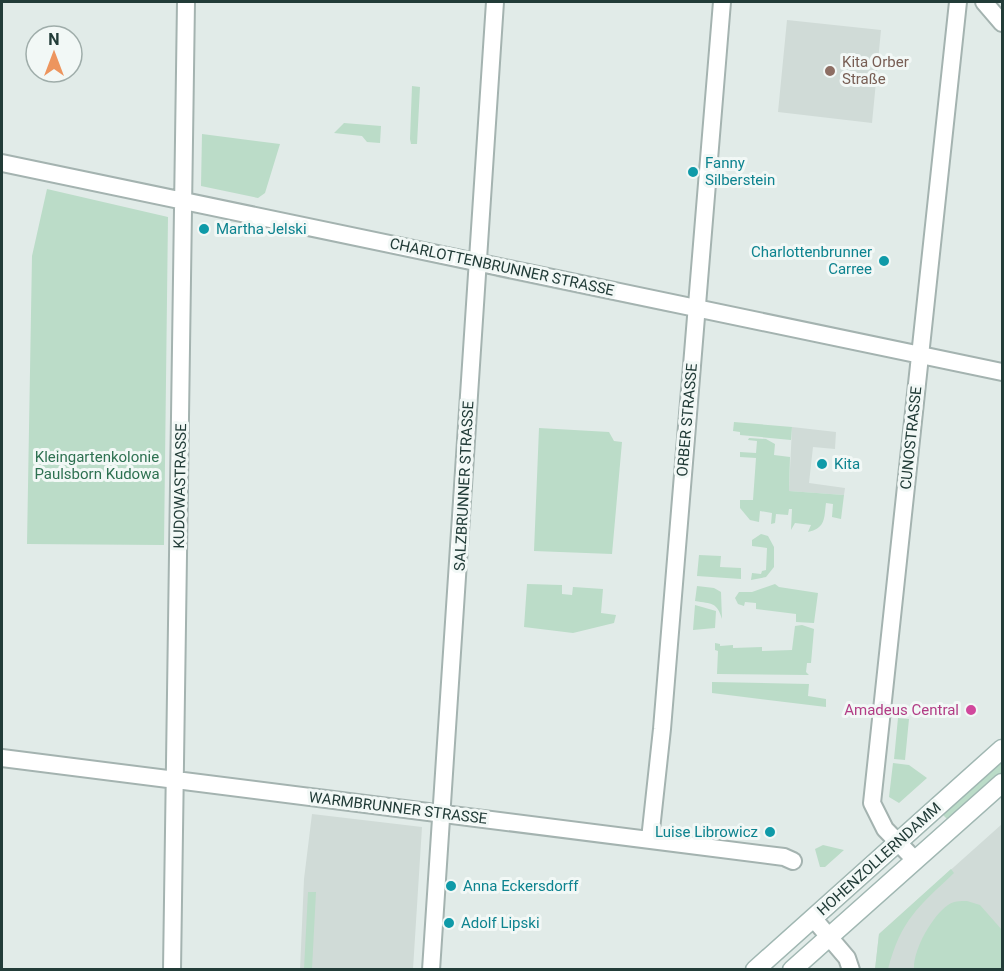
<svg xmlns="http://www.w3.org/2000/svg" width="1004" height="971" font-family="Roboto,sans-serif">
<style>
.built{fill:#d0dbd7}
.green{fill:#bbdcc8}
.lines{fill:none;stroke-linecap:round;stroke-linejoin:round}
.minor-casing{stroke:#a4b3b0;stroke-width:20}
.secondary-casing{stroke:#a0b7b2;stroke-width:21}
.minor{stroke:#fff;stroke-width:16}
.secondary{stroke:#fff;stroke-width:18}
.education-dot{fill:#8d6e63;stroke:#f2f8f6;stroke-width:2}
.culture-dot{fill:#0f9aa8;stroke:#f2f8f6;stroke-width:2}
.hotel-dot{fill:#d1479c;stroke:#f2f8f6;stroke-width:2}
.labels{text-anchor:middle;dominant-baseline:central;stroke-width:6;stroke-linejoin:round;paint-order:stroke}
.education-label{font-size:15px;fill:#785e54;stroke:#f2f8f6;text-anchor:start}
.culture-label{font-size:15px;fill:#0d838f;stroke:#f2f8f6;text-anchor:start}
.street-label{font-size:15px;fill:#223c38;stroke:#f2f8f6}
.park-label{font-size:15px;fill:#2e7151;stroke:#f2f8f6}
.hotel-label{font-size:15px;fill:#b23c85;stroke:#f2f8f6;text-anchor:end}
</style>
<rect width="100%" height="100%" fill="#e1ebe8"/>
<path class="built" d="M 787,20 L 881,30 L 872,123 L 778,112 Z
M 500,258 L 674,294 L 670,313 L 496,277 Z
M 792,427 L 836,432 L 835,449 L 813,447 L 809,483 L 845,488 L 844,495 L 789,491 Z
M 312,814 L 422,827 L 413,969 L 300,970 L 304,879 Z
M 1002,824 L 1002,969 L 875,970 L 879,934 Z"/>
<path class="green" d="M 412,86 L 420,87 L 417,144 L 411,144 L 410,139 Z
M 344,123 L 381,126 L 380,143 L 367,142 L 362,136 L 334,133 Z
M 202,134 L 280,144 L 265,193 L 258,198 L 201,186 Z
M 47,189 L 168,217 L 164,545 L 27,544 L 32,256 Z
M 734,422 L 792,427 L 791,440 L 740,435 L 740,432 L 733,431 Z
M 539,428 L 609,432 L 614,441 L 622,442 L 612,554 L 534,551 Z
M 749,438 L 766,439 L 775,444 L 774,455 L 790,457 L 789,491 L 844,495 L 841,519 L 832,517 L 833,504 L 826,503 C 824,518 826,528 808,532 L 811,525 L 795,523 L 791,530 L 792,509 L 789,509 L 788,515 L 776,514 L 775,523 L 771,524 L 772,513 L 760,511 L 759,522 L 750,520 L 740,508 L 740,500 L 753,500 L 756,458 L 740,457 L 740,452 L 756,453 L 757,441 L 748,440 Z
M 761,534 L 768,536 L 774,547 L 774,567 L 766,577 L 751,580 L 752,573 L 761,574 L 762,571 L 766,570 L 767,548 L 752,546 L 752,540 Z
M 699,555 L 721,556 L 720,567 L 741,568 L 741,579 L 697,576 Z
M 527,584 L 562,585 L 562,594 L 572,595 L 573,587 L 603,589 L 601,613 L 616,615 L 614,623 L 573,633 L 524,627 Z
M 775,584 L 779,587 L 818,593 L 814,623 L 796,622 L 796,614 L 756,609 L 756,603 L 745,602 L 744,606 L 738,604 L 735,598 L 739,592 L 752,592 Z
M 697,586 L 714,588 L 721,592 L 722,619 C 717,602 712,604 695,601 Z
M 695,605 L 716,611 L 715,628 L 693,630 Z
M 802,625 L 814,629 L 811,663 L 807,663 L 806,672 L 809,675 L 717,674 L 718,651 L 715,650 L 715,643 L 720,644 L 720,646 L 733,645 L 733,648 L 762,647 L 762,651 L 792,650 L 795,626 Z
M 712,682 L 809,684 L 808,696 L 826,699 L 826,707 L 712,693 Z
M 898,718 L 909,719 L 905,760 L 894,759 Z
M 1002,757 L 1002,772 L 948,820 L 940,812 Z
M 893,763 L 909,765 L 927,778 L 899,803 L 889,797 Z
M 823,845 L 844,850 L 825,867 L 820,867 L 815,849 Z
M 951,869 L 954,873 C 918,907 901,920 888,969 L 875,969 L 879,934 Z
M 308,892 L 316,892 L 312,969 L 304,969 Z
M 967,901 L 980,905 L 1002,930 L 1002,969 L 914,969 C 913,950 932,916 948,905 C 953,901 960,901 967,901 Z"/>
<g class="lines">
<g class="minor-casing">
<path id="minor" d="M 984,2 L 1002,23
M 2,163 L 1002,372
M 2,758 L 784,857 L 793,861
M 650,839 L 662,729 L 722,2
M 915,860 L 885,829 L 872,803 L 958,2
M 813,918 L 847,958 L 851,970
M 172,970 L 186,2
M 431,970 L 495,2"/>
</g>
<g class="secondary-casing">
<path id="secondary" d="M 755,970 L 1002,749
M 792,970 L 1002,783"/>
</g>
<use href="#minor" class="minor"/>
<use href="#secondary" class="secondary"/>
</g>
<circle class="education-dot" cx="830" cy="71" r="6"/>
<g class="culture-dot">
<circle cx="693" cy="172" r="6"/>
<circle cx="204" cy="229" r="6"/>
<circle cx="884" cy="261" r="6"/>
<circle cx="822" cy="464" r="6"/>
<circle cx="770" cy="832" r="6"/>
<circle cx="451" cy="886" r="6"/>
<circle cx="449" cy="923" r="6"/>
</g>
<circle class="hotel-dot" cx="971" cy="710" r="6"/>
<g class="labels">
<g class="education-label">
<text x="842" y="62">Kita Orber<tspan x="842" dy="17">Straße</tspan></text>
</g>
<g class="culture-label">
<text x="705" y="163">Fanny<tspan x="705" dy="17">Silberstein</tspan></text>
<text x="216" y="229">Martha Jelski</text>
<text x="872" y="252" text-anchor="end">Charlottenbrunner<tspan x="872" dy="17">Carree</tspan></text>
<text x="834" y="464">Kita</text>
<text x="758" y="832" text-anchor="end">Luise Librowicz</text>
<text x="463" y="886">Anna Eckersdorff</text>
<text x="461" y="923">Adolf Lipski</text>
</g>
<g class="street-label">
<text transform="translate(502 267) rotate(12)">CHARLOTTENBRUNNER STRASSE</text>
<text transform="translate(687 420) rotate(-85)">ORBER STRASSE</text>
<text transform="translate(911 438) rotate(-84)">CUNOSTRASSE</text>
<text transform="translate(180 486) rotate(-89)">KUDOWASTRASSE</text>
<text transform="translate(464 486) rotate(-87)">SALZBRUNNER STRASSE</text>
<text transform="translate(398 808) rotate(7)">WARMBRUNNER STRASSE</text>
<text transform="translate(879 859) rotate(-42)">HOHENZOLLERNDAMM</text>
</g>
<g class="park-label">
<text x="97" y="457">Kleingartenkolonie<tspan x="97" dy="17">Paulsborn Kudowa</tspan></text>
</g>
<g class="hotel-label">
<text x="959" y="710">Amadeus Central</text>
</g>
</g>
<rect width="1004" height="971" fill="none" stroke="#223c38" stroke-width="6"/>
<g transform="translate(54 54)"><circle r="28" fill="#f2f8f6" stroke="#9fadaa" stroke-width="1.5"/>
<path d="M0-4.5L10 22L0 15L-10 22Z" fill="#ed955e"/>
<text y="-9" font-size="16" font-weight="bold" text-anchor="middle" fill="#223c38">N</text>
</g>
</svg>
